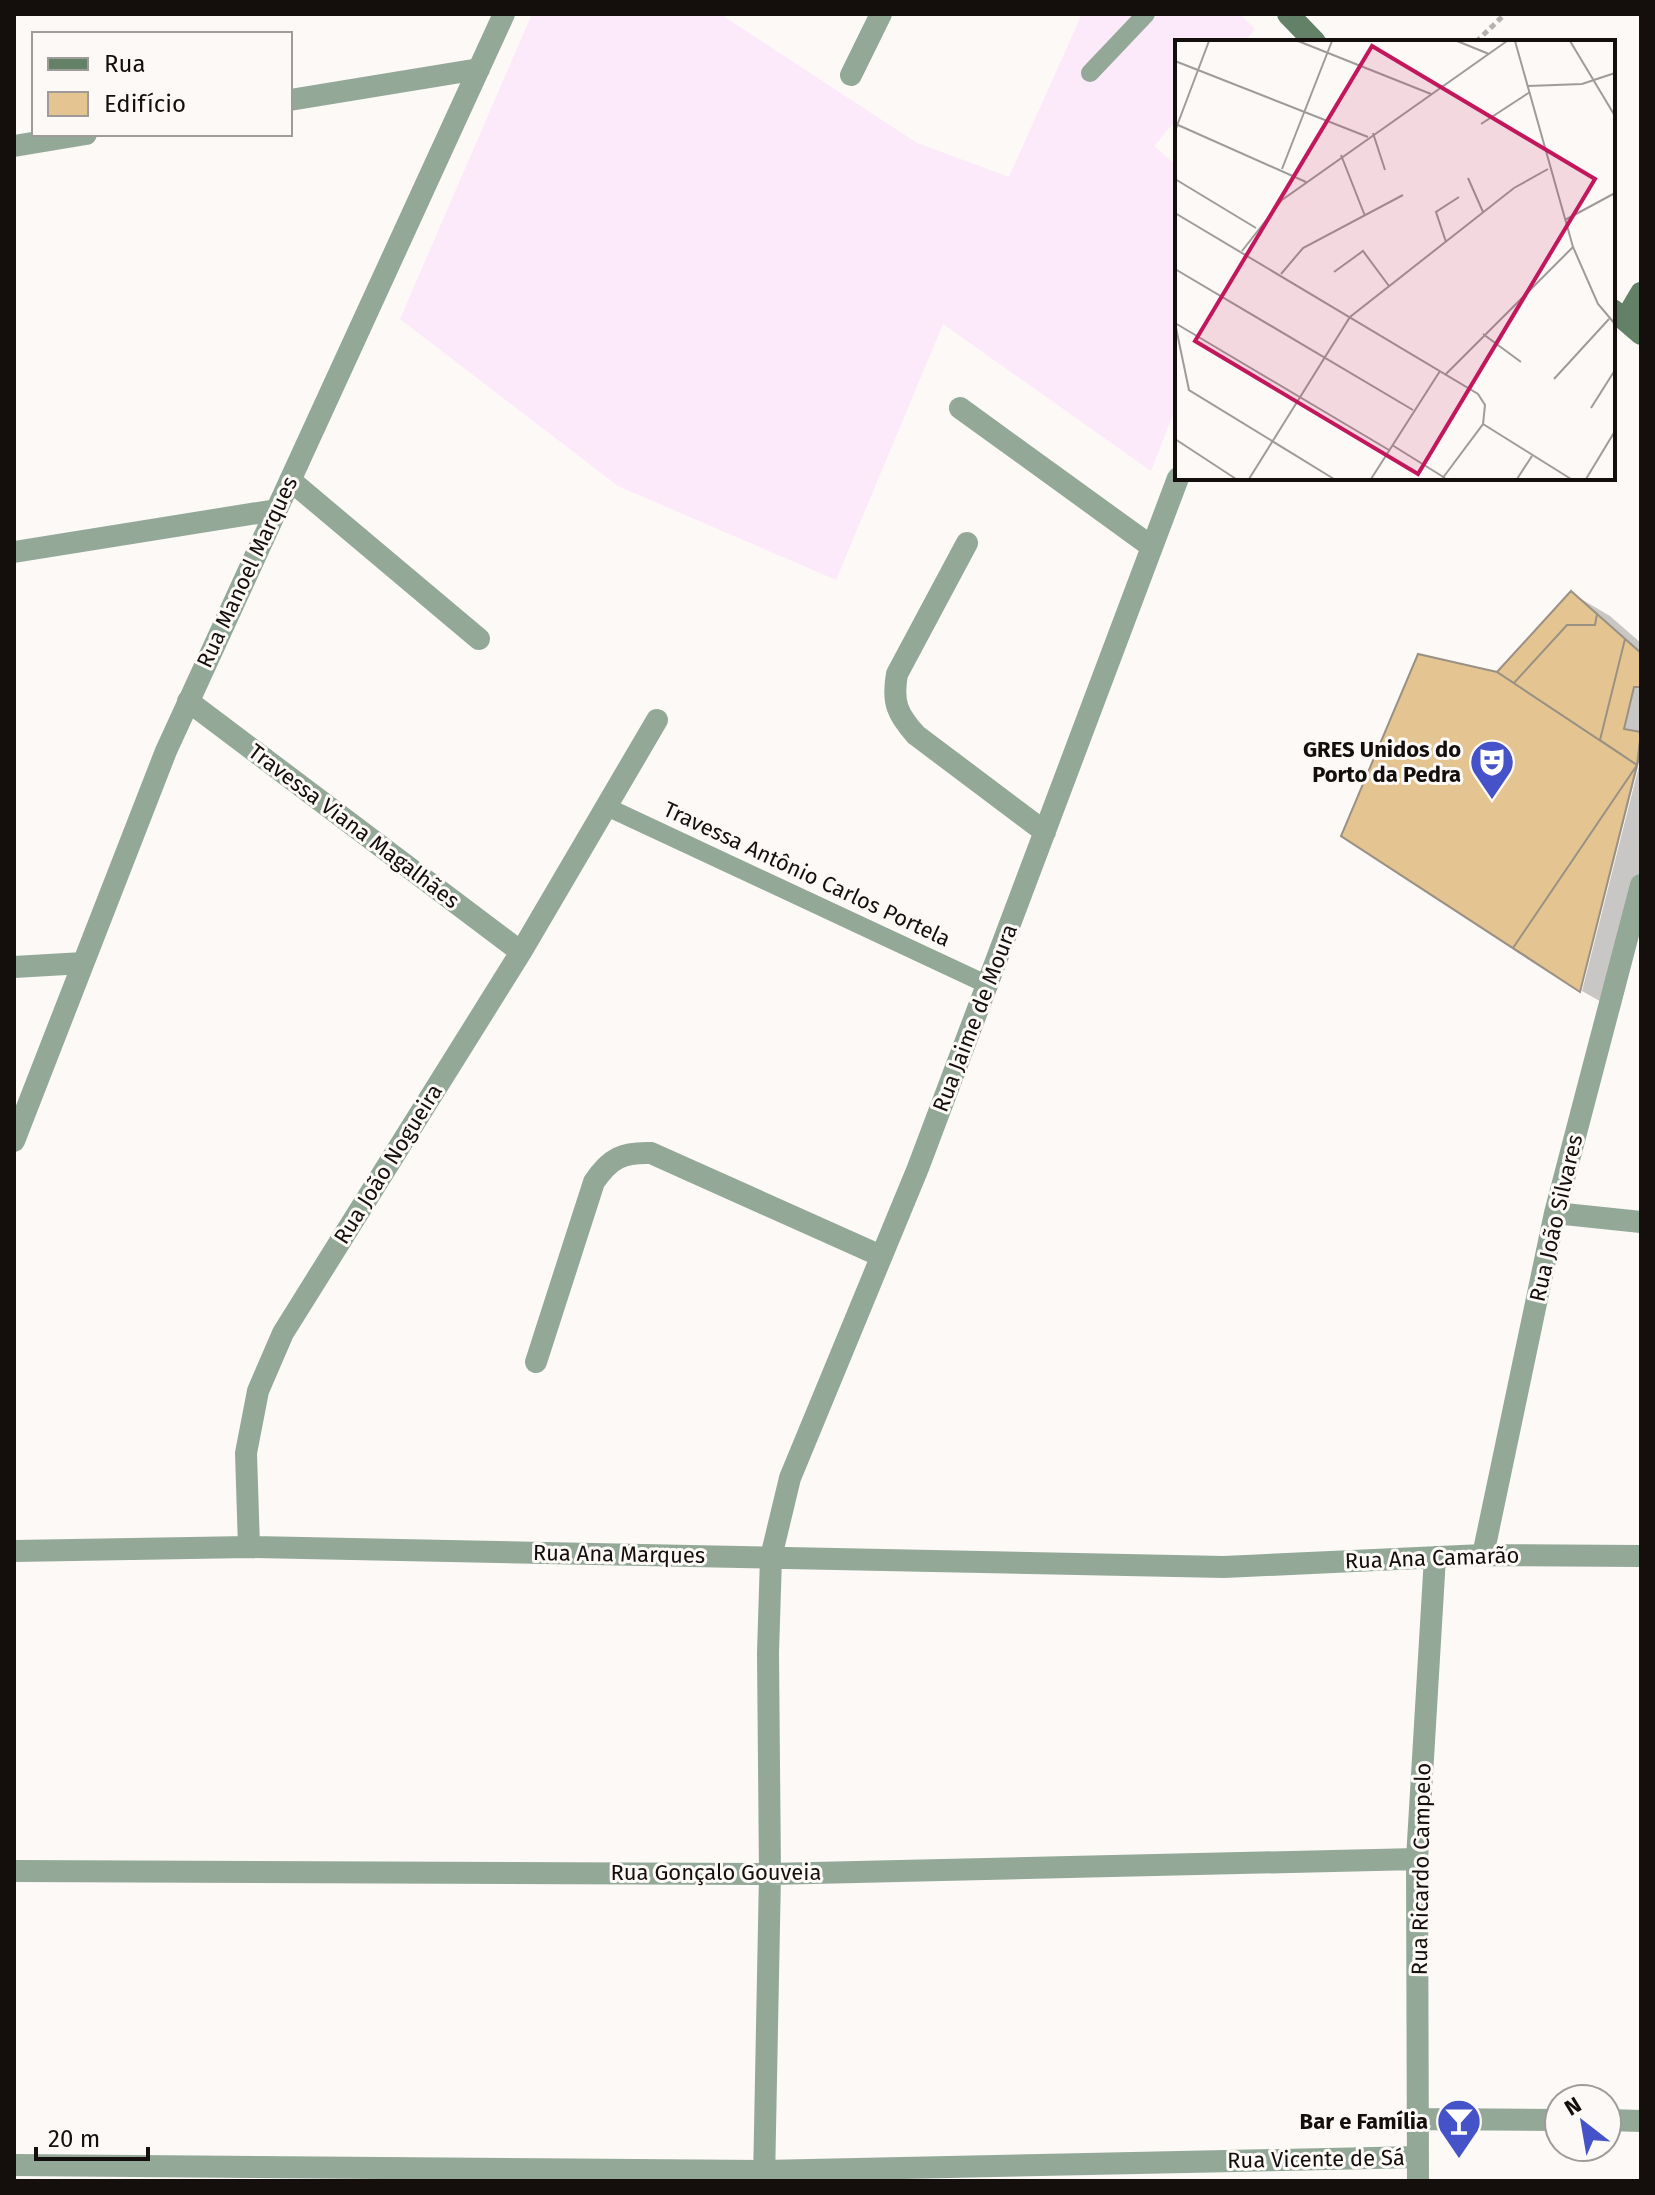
<svg xmlns="http://www.w3.org/2000/svg" width="1655" height="2195" font-family="'Fira Sans',sans-serif">
<style>
.industrial{fill:#fce9f9}
.shadow{fill:#0003}
.building{fill:#e4c591;stroke:#9a9184;stroke-width:2}
.lines{fill:none;stroke-linecap:round;stroke-linejoin:round}
.path{stroke:#b5b1af;stroke-width:5;stroke-dasharray:6 4;stroke-linecap:butt}
.service{stroke:#93a896;stroke-width:18}
.minor{stroke:#93a896;stroke-width:22}
.secondary{stroke:#628167;stroke-width:22}
.labels{text-anchor:middle;dominant-baseline:central;stroke-width:6;stroke-linejoin:round;paint-order:stroke}
.street-label{font-size:22px;fill:#140e0c;stroke:#fcf9f7}
.poi-label{font-size:22px;font-weight:bold;fill:#140e0c;stroke:#fcf9f7;text-anchor:end}
.inset-road{fill:none;stroke:#9f9b99;stroke-width:2}
.view{fill:#c2185b;fill-opacity:0.15;stroke:#c2185b;stroke-width:4}
.inset-edge{fill:none;stroke:#140e0c;stroke-width:4}
</style>
<rect width="100%" height="100%" fill="#fcf9f7"/>
<path class="industrial" d="M 532,14 L 720,14 L 917,143 L 1009,177 L 1082,14 L 1240,14 L 1255,29 L 1244,42 L 1177,42 L 1177,119 L 1154,146 L 1177,166 L 1177,404 L 1151,471 L 943,324 L 836,580 L 618,486 L 400,319 Z"/>
<path class="shadow" d="M 1571,593 L 1610,616 L 1641,643 L 1641,742 L 1498,674 Z
M 1641,758 L 1641,927 L 1619,1012 L 1582,991 Z"/>
<path class="building" d="M 1571,591 L 1641,653 L 1641,687 L 1634,687 L 1624,729 L 1641,732 L 1641,750 L 1580,992 L 1341,836 L 1418,654 L 1497,672 Z
M 1571,591 L 1597,614 L 1595,625 L 1567,625 L 1514,683 L 1497,672 Z
M 1625,639 L 1641,653 L 1641,687 L 1634,687 L 1624,729 L 1641,732 L 1637,765 L 1600,740 Z
M 1418,654 L 1497,672 L 1637,765 L 1513,948 L 1341,836 Z
M 1637,765 L 1580,992 L 1513,948 Z"/>
<g class="lines">
<path class="path" d="M 1476,42 L 1505,14"/>
<path class="service" d="M 1090,73 L 1146,14
M 607,807 L 988,985"/>
<path class="minor" d="M 851,75 L 881,14
M 290,100 L 479,69
M 14,146 L 86,134
M 960,408 L 1152,547
M 290,480 L 479,639
M 967,543 L 897,674 C 892,702 897,714 916,735 L 1045,832
M 14,552 L 276,510
M 188,701 L 521,952
M 14,967 L 83,963
M 14,1141 L 166,751 L 504,14
M 1555,1213 L 1641,1222
M 536,1362 L 594,1182 C 610,1158 623,1152 651,1153 L 881,1256
M 249,1547 L 246,1453 L 258,1391 L 283,1333 L 521,952 L 657,720
M 14,1551 L 249,1547 L 1224,1567 L 1483,1555 L 1641,1556
M 1483,1555 L 1555,1213 L 1641,885
M 14,1871 L 770,1874 L 1417,1859
M 1418,2119 L 1559,2120
M 1607,2120 L 1641,2121
M 14,2165 L 764,2171 L 1418,2157
M 764,2181 L 770,1874 L 768,1653 L 771,1557 L 790,1478 L 918,1168 L 1178,478
M 1418,2181 L 1417,1859 L 1435,1557"/>
<path class="secondary" d="M 1288,14 L 1315,42
M 1613,310 L 1641,334
M 1625,320 L 1641,293"/>
</g>
<defs>
<g id="theatre-pin" transform="scale(2.3)"><path d="M0 17L-7.5 6A9.5 9.5 0 1 1 7.5 6Z" fill="#4653c8" stroke="#fcf9f7"/><path d="M-5-5.5Q0-4 5-5.5V0Q5 5 0 6Q-5 5-5 0ZM-3.3-2.5H-1v1.5H-3.3ZM1-2.5H3.3v1.5H1ZM-2.8 1Q0 5.5 2.8 1Z" fill="#fff"/></g>
<g id="bar-pin" transform="scale(2.3)"><path d="M0 17L-7.5 6A9.5 9.5 0 1 1 7.5 6Z" fill="#4653c8" stroke="#fcf9f7"/><path d="M-6-5H6L.8 .8V4.5H3.5V6h-7V4.5H-.8V.8Z" fill="#fff"/></g>
</defs>
<g fill-rule="evenodd">
<use href="#theatre-pin" x="1492" y="762"/>
<use href="#bar-pin" x="1459" y="2121"/>
</g>
<g class="labels">
<g class="street-label">
<text transform="translate(247 572) rotate(-65)">Rua Manoel Marques</text>
<text transform="translate(354 826) rotate(37)">Travessa Viana Magalhães</text>
<text transform="translate(807 874) rotate(25)">Travessa Antônio Carlos Portela</text>
<text transform="translate(975 1018) rotate(-69)">Rua Jaime de Moura</text>
<text transform="translate(388 1164) rotate(-58)">Rua João Nogueira</text>
<text transform="translate(1556 1218) rotate(-77)">Rua João Silvares</text>
<text transform="translate(619 1554) rotate(1)">Rua Ana Marques</text>
<text transform="translate(1432 1558) rotate(-2)">Rua Ana Camarão</text>
<text transform="translate(1421 1869) rotate(-89)">Rua Ricardo Campelo</text>
<text x="716" y="1872">Rua Gonçalo Gouveia</text>
<text transform="translate(1316 2159) rotate(-1)">Rua Vicente de Sá</text>
</g>
<g class="poi-label">
<text x="1461" y="749">GRES Unidos do<tspan x="1461" dy="25">Porto da Pedra</tspan></text>
<text x="1428" y="2121">Bar e Família</text>
</g>
</g>
<g transform="translate(1175 40)">
<rect width="440" height="440" fill="#fcf9f7"/>
<path class="inset-road" d="M 123,1 L 256,54M 282,1 L 314,14M 340,1 L 398,207 L 423,264 L 440,284M 395,1 L 440,76M 0,21 L 193,97M 353,46 L 407,44 L 440,33M 306,84 L 355,52M 3,85 L 131,142M 0,91 L 34,1M 198,93 L 210,130M 166,115 L 190,176M 107,129 L 157,1M 293,138 L 308,172M 0,139 L 81,188M 0,173 L 303,354 L 310,365 L 308,384 L 267,439M 390,180 L 440,153M 271,202 L 261,172 L 284,157M 67,211 L 107,160 L 332,1M 0,229 L 238,370M 159,232 L 188,211 L 214,246M 106,234 L 128,208 L 228,155M 0,283 L 214,410M 0,283 L 14,350 L 159,439M 308,294 L 346,322M 271,334 L 398,207M 379,339 L 434,279M 416,368 L 440,330M 308,384 L 396,439M 0,399 L 61,439M 217,405 L 270,438M 74,439 L 175,277 L 339,148 L 373,129M 196,439 L 265,331M 342,439 L 357,416M 411,439 L 440,391"/>
<path class="view" d="M 197,6 L 420,139 L 243,434 L 20,301 Z"/>
<rect width="440" height="440" class="inset-edge"/>
</g>
<rect width="1655" height="2195" fill="none" stroke="#140e0c" stroke-width="32"/>
<rect x="32" y="32" width="260" height="104" fill="#fcf9f7" stroke="#9f9b99" stroke-width="2"/>
<rect x="48" y="58" width="40" height="12" fill="#628167" stroke="#9f9b99" stroke-width="2"/>
<text x="104" y="72" font-size="24" fill="#140e0c">Rua</text>
<rect x="48" y="92" width="40" height="24" fill="#e4c591" stroke="#9f9b99" stroke-width="2"/>
<text x="104" y="112" font-size="24" fill="#140e0c">Edifício</text>
<g transform="translate(1583 2123) rotate(329)"><circle r="38" fill="#fcf9f7" stroke="#9f9b99" stroke-width="2"/>
<path d="M0-6L14 30L0 20L-14 30Z" fill="#4653c8"/>
<text y="-12" font-size="22" font-weight="bold" text-anchor="middle" fill="#140e0c">N</text>
</g>
<path d="M36 2147v12h112v-12" fill="none" stroke="#140e0c" stroke-width="4"/>
<text x="48" y="2147" font-size="24" fill="#140e0c" stroke="#fcf9f7" stroke-width="6" paint-order="stroke">20 m</text>
</svg>
